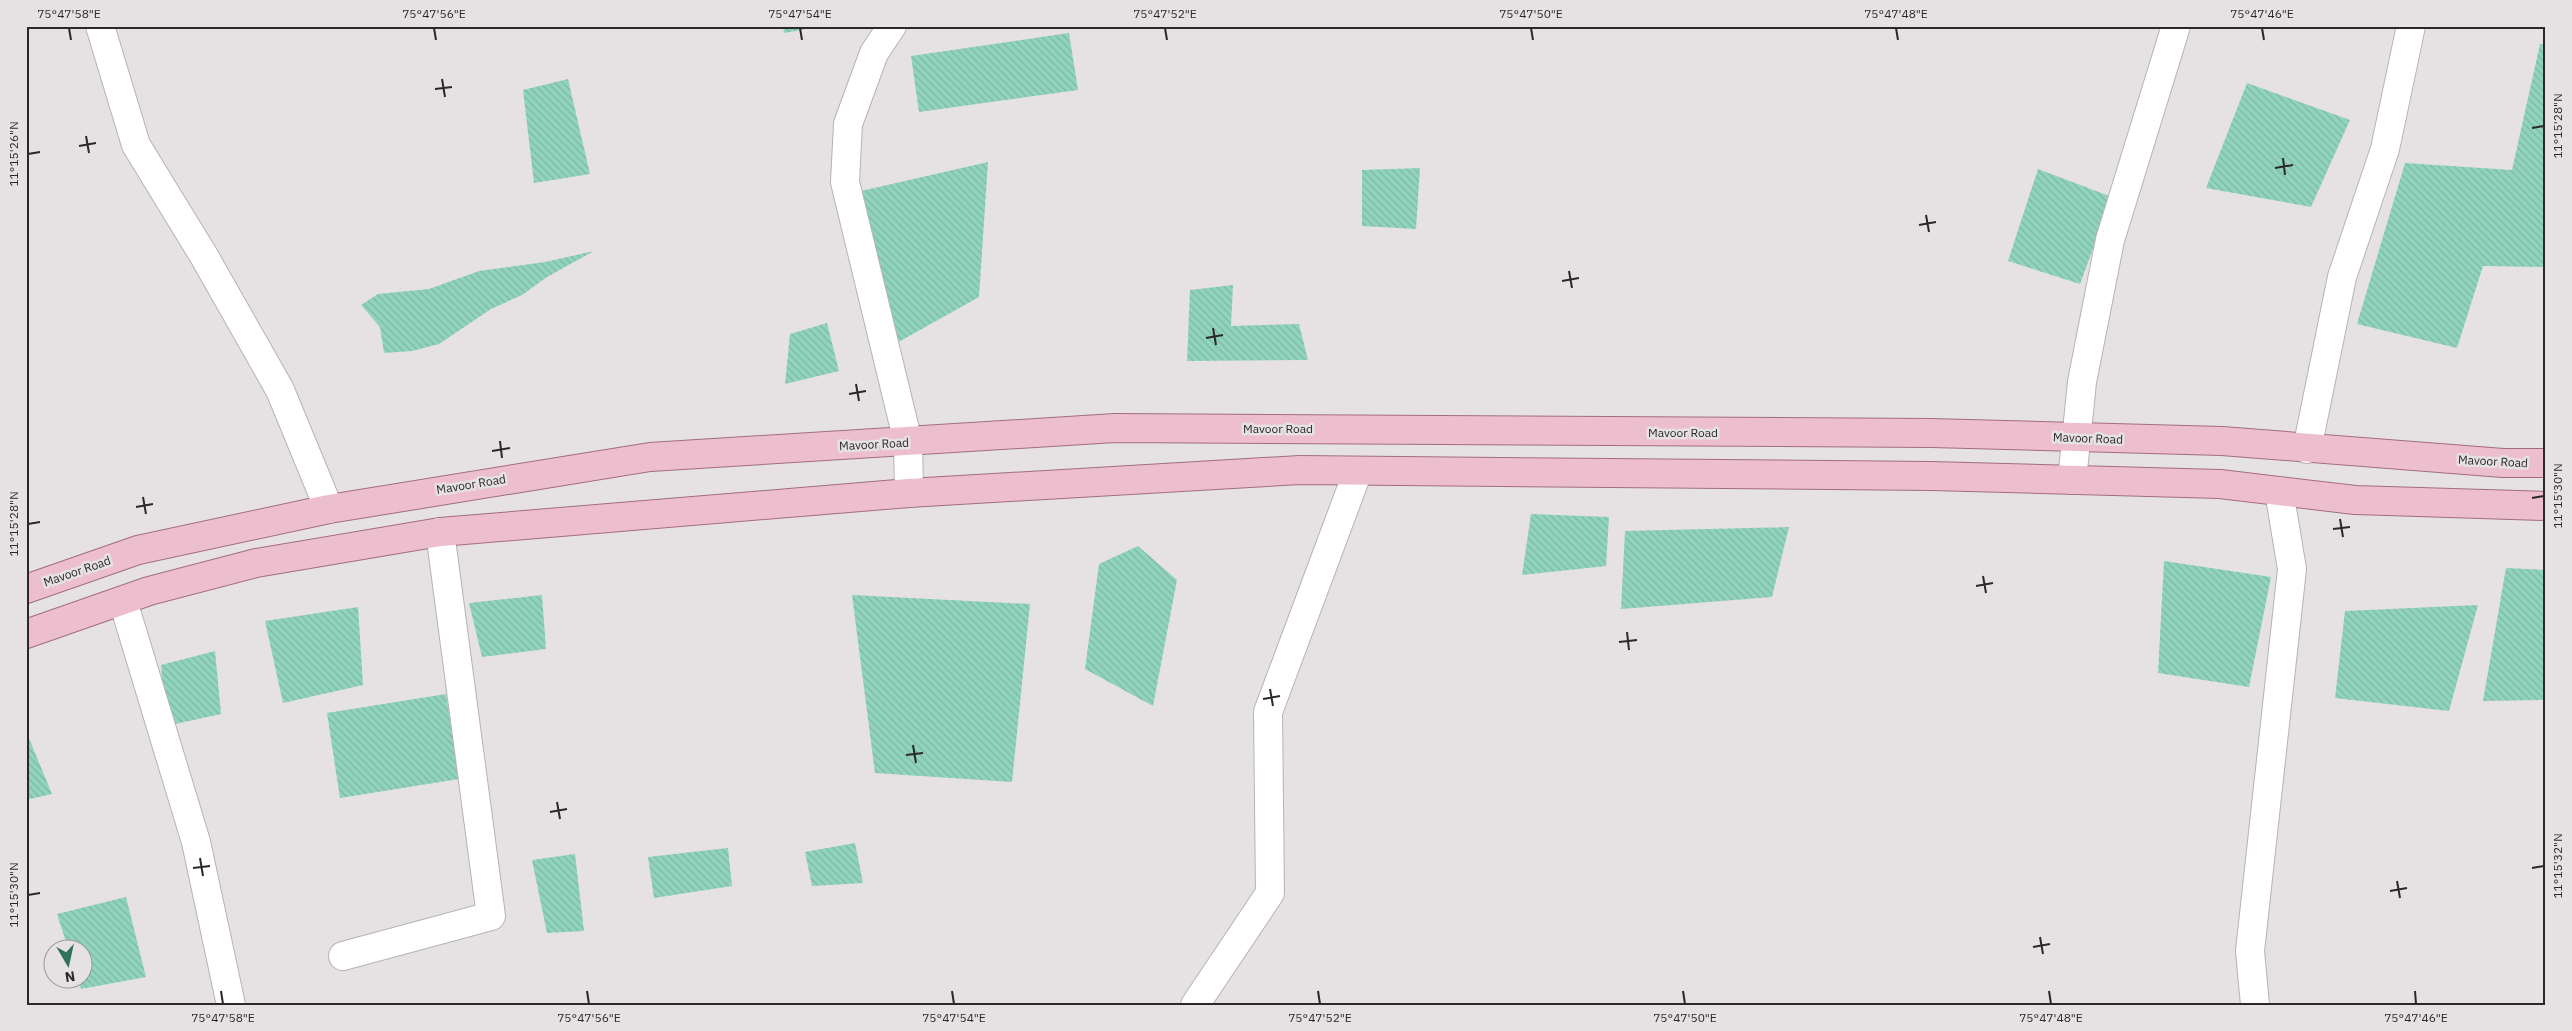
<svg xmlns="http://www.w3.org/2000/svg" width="2572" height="1031" font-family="'IBM Plex Sans',sans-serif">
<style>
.building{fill:url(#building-back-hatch)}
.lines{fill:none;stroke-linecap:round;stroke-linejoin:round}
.minor-casing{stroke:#b6b3b4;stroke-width:30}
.major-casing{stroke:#a16d7f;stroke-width:30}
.minor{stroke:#fff;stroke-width:28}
.major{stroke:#edbece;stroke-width:28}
.ticks{fill:none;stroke:#2a2829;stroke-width:2}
.labels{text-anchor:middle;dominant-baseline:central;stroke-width:5;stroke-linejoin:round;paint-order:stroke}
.street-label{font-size:12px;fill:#2a2829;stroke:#e6e2e3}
.neatline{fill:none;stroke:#2a2829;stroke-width:2}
.ticks-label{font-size:12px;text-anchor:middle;fill:#2a2829}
</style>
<defs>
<pattern id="building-back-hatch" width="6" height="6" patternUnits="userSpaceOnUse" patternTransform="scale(1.25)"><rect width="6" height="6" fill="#91d4be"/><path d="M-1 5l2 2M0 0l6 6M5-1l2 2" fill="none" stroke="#7db6a3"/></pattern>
</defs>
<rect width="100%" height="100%" fill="#e6e2e3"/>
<path class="building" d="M 783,26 L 817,26 L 817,27 L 784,33 Z
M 1069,33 L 1078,90 L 919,112 L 911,56 Z
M 2540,44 L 2546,45 L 2546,267 L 2483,266 L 2457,348 L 2357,324 L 2405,163 L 2512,170 Z
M 568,79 L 590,174 L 534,183 L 523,90 Z
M 2247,83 L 2350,120 L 2311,207 L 2206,188 Z
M 988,162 L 979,297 L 895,344 L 861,191 Z
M 1420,168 L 1416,229 L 1362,226 L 1362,170 Z
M 2038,169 L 2112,197 L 2080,284 L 2008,261 Z
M 594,251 L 547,277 L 522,295 L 491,309 L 439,344 L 412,351 L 384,353 L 380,327 L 361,305 L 378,294 L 429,289 L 479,271 L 545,262 Z
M 1233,285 L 1231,326 L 1299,324 L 1308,360 L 1187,361 L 1190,290 Z
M 827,323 L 839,371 L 785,384 L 790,334 Z
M 1531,514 L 1609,517 L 1606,566 L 1522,575 Z
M 1789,527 L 1772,597 L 1621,609 L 1625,531 Z
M 1138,546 L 1177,580 L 1153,706 L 1085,669 L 1099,564 Z
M 2164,561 L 2271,577 L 2249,687 L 2158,673 Z
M 2506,568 L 2546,570 L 2546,700 L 2483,701 Z
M 542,595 L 546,649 L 482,657 L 469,603 Z
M 852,595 L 1030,604 L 1012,782 L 875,773 Z
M 2478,605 L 2449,711 L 2335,698 L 2345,611 Z
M 358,607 L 363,685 L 283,703 L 265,621 Z
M 215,651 L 221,714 L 166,726 L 161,665 Z
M 446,694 L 459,779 L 340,798 L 327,713 Z
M 26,731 L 52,794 L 26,800 Z
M 855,843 L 863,883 L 812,886 L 805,852 Z
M 728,848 L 732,886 L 654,898 L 648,857 Z
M 575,854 L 584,931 L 547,933 L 532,860 Z
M 126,897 L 146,977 L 81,989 L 78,978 L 82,978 L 82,948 L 68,948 L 57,914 Z"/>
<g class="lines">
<g class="minor-casing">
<path id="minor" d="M 100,26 L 136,145 L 204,256 L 280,390 L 329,509
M 892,26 L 874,53 L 848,124 L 845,182 L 908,442 L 909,493
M 2307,449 L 2342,277 L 2385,149 L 2411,26
M 2072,480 L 2082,382 L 2110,240 L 2176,26
M 123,601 L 196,842 L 231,1005
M 343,956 L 491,916 L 440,532
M 1195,1005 L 1270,893 L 1268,712 L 1358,471
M 2255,1005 L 2250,951 L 2292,569 L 2279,491"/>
</g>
<g class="major-casing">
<path id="major" d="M 26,589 L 138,550 L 329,509 L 650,457 L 1115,428 L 1931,433 L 2222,441 L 2503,463 L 2546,463
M 26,634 L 149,591 L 256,563 L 440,532 L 909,493 L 1300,470 L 1931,476 L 2220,484 L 2355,500 L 2546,506"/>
</g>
<use href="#minor" class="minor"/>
<use href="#major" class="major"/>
</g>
<path class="ticks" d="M 69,28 L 71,40M 434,28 L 436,40M 800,28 L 802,40M 1165,28 L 1167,40M 1531,28 L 1533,40M 1896,28 L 1898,40M 2262,28 L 2264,40M 442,79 L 445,97M 435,89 L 452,87M 2532,128 L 2544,126M 86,136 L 89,153M 79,146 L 96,143M 28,154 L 40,152M 2283,158 L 2285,175M 2275,168 L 2293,165M 1926,215 L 1929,232M 1919,225 L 1936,222M 1569,271 L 1572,288M 1562,281 L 1579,278M 1213,328 L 1216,345M 1206,338 L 1223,335M 856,384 L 859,401M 849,394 L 866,391M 500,441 L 502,458M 492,451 L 510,448M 143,497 L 146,514M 2532,498 L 2544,496M 136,507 L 153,504M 2340,519 L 2343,537M 28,524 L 40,522M 2333,529 L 2350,527M 1983,576 L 1986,593M 1976,586 L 1993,583M 1627,632 L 1629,650M 1619,642 L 1637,640M 1270,689 L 1273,706M 1263,699 L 1280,696M 913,745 L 916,763M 906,755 L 923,753M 557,802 L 560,819M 550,812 L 567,809M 200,858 L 203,876M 193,868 L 210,866M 2532,868 L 2544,866M 2397,881 L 2400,898M 2390,891 L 2407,888M 28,895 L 40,893M 2040,937 L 2043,954M 2033,947 L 2050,944M 221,991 L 223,1004M 587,991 L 589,1004M 952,991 L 954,1004M 1318,991 L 1320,1004M 1683,991 L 1685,1004M 2049,991 L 2051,1004M 2415,991 L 2416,1004"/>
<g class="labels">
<g class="street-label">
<text x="1278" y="428">Mavoor Road</text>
<text x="1683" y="432">Mavoor Road</text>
<text transform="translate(2088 438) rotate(2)">Mavoor Road</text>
<text transform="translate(874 444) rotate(-3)">Mavoor Road</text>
<text transform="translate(2493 461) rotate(3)">Mavoor Road</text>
<text transform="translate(471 484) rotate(-9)">Mavoor Road</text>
<text transform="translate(77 571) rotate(-19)">Mavoor Road</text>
</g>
</g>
<rect width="2572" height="1031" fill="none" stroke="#e6e2e3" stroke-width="55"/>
<g transform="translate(68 964) rotate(171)"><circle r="24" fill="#e6e2e3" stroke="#9b9899"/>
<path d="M0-4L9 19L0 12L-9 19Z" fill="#32715e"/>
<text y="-8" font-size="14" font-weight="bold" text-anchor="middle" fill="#2a2829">N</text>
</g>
<rect x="28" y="28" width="2516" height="976" class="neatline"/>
<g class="ticks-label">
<text x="69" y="18">75°47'58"E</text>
<text x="434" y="18">75°47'56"E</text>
<text x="800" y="18">75°47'54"E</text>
<text x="1165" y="18">75°47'52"E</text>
<text x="1531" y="18">75°47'50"E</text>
<text x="1896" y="18">75°47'48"E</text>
<text x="2262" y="18">75°47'46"E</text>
<text transform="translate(2558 126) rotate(-90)" y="4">11°15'28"N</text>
<text transform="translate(14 154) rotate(-90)" y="4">11°15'26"N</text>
<text transform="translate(2558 496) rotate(-90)" y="4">11°15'30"N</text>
<text transform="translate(14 524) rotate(-90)" y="4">11°15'28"N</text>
<text transform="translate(2558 866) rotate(-90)" y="4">11°15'32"N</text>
<text transform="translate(14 895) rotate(-90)" y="4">11°15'30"N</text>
<text x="223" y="1022">75°47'58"E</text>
<text x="589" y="1022">75°47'56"E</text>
<text x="954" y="1022">75°47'54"E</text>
<text x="1320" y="1022">75°47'52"E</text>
<text x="1685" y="1022">75°47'50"E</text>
<text x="2051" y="1022">75°47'48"E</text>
<text x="2416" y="1022">75°47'46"E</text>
</g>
</svg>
